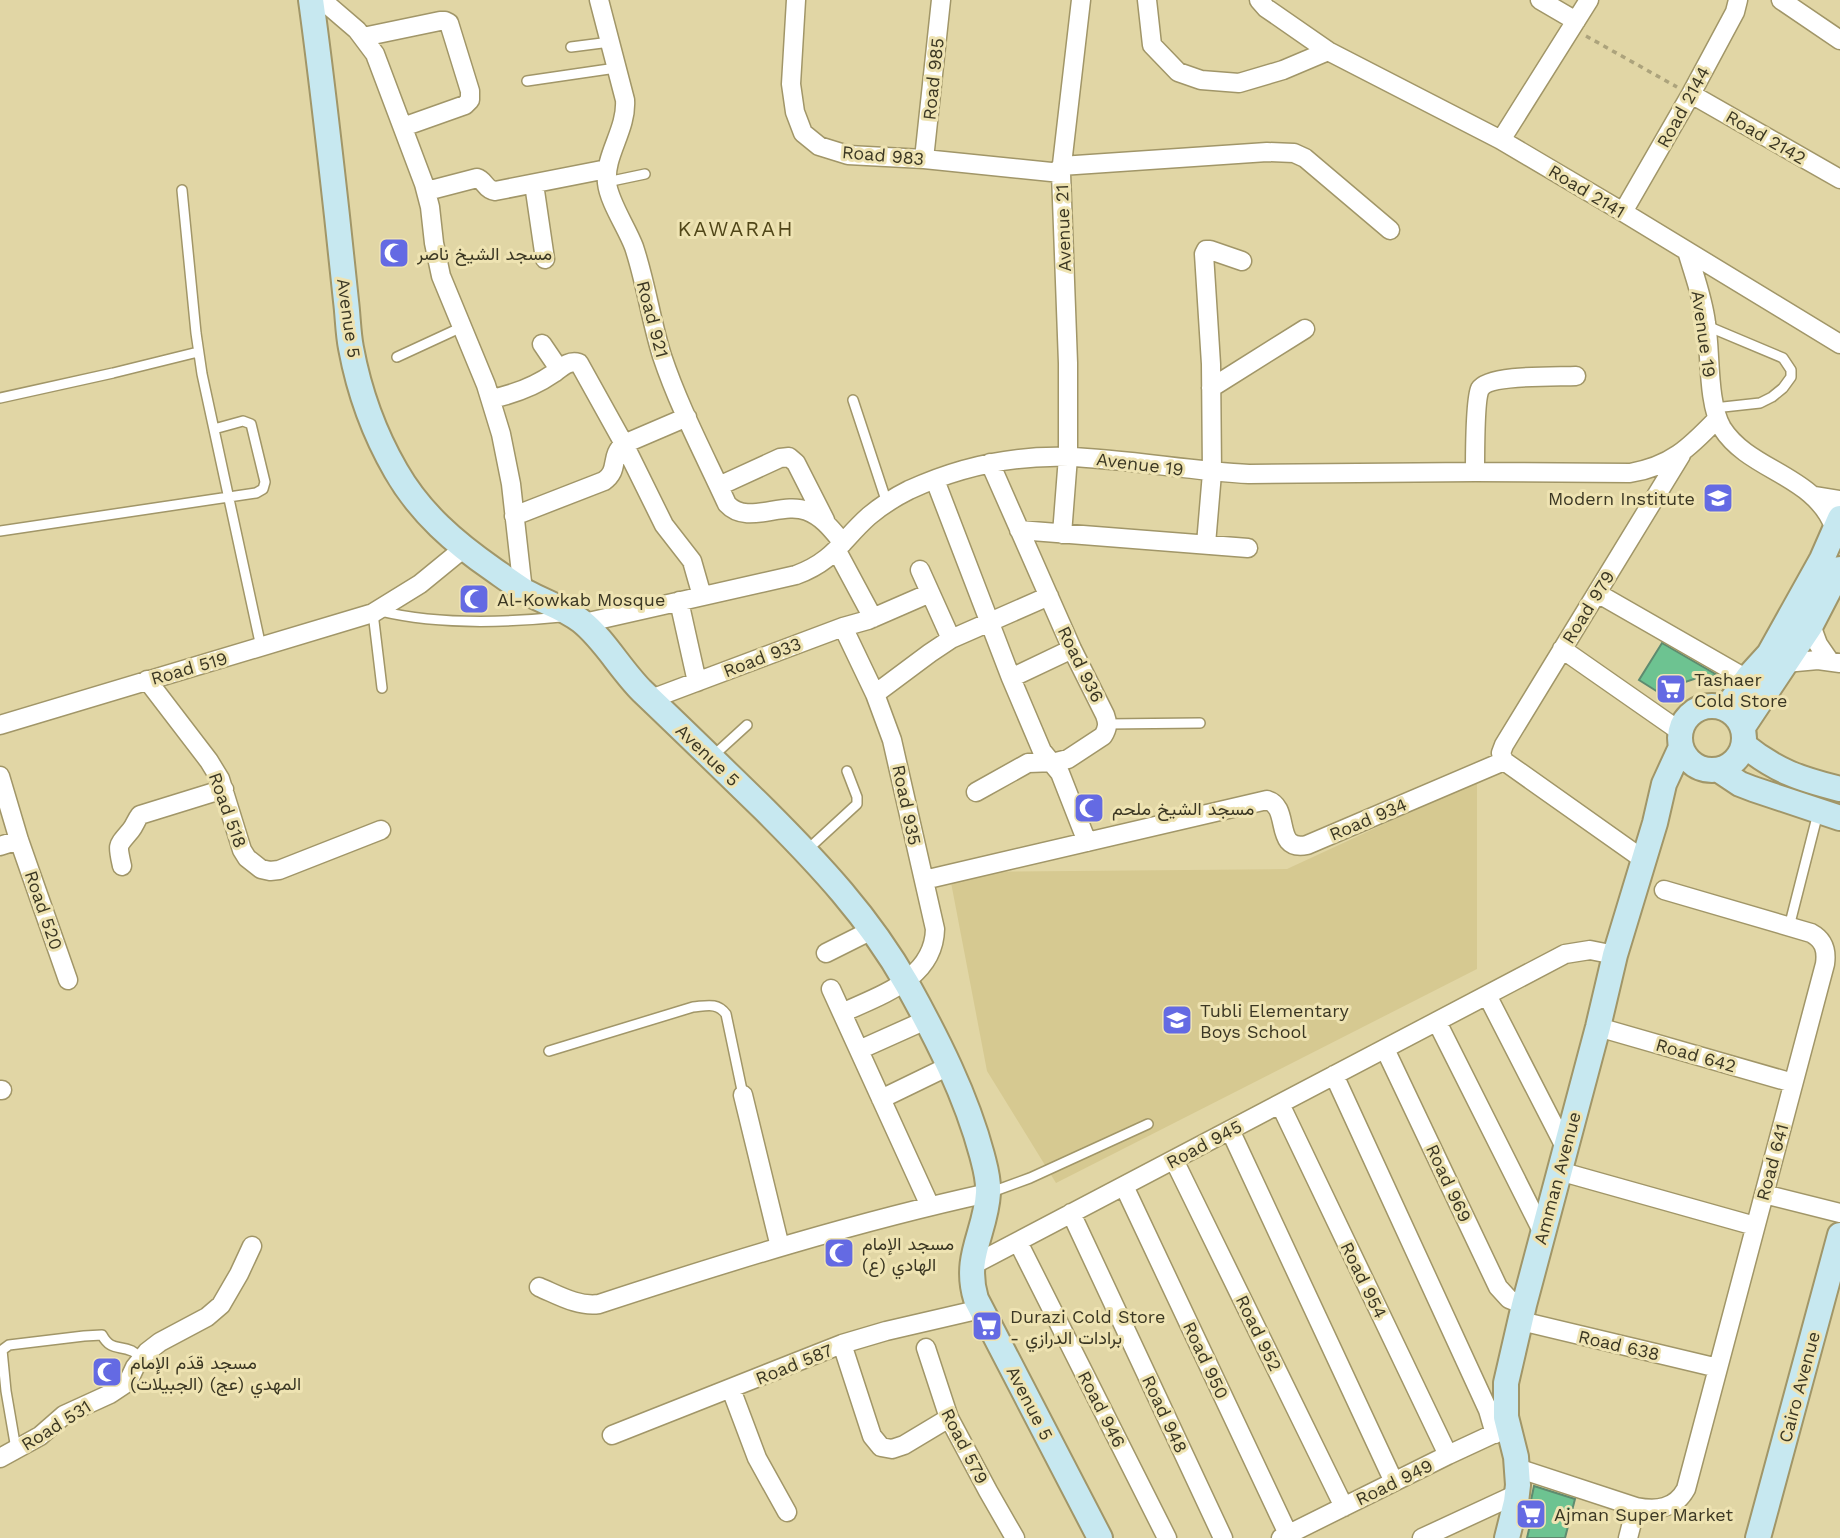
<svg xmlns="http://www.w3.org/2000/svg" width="1840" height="1538" font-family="'Work Sans',Vazirmatn,sans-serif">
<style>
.built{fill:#d6c991}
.building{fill:#6dc391;stroke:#5e8b6f;stroke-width:2}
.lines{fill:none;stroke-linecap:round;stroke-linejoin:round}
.lane-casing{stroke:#a19668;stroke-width:12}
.street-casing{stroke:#a19668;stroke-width:21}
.secondary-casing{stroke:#a19668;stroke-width:28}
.path{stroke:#aca37c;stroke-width:3.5;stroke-dasharray:5 5;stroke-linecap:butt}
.lane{stroke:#fff;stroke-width:9}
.street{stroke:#fff;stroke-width:18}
.secondary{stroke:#c7e8f0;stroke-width:24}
.labels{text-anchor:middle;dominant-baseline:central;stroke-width:6;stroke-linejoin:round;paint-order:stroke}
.street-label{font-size:18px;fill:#3b3723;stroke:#eee3b2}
.poi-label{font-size:18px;fill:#3b3723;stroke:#eee3b2;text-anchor:start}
.quarter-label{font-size:21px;letter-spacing:2px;fill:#504618;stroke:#eee3b2}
</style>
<rect width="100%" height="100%" fill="#e1d6a5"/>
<path class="built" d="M 1477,781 L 1477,969 L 1056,1183 L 987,1071 L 949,872 L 1287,869 Z"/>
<path class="building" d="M 1662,643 L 1717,675 L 1697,678 L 1682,683 L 1675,690 L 1669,699 L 1639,680 Z
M 1534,1486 L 1575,1499 L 1565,1538 L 1527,1538 L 1530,1525 L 1526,1524 Z"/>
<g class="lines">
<g class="lane-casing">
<path id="lane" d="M 571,47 L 610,42
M 527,81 L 616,68
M 607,182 L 645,174
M 182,190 L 196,333 L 202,374 L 261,647
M 1707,326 L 1783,358 L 1791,370 L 1791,377 L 1783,388 L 1772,397 L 1760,403 L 1714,408
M 397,357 L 462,327
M 0,398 L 113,373 L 198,352
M 853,400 L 887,503
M 0,531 L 256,493 L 263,489 L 265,482 L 251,424 L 243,421 L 214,429
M 380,611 C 438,625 502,623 561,617
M 373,613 L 382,688
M 1107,724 L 1200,723
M 713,756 L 747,725
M 807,850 L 857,804 L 857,797 L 847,771
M 1789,927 L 1818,813
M 549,1051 L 693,1007 C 706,1006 717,1002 726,1014 L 743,1095
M 989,1193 L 1030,1178 L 1148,1124
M 16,1449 L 6,1391 L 2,1350 L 9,1345 L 84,1336 L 102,1335 C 111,1351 118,1345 132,1351 C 136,1353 138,1356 142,1358"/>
</g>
<g class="street-casing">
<path id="street" d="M 322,0 L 357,30 L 375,54 L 424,184 L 430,207 L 434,243 L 441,276 L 486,385 L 501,434 L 511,484 L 523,591
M 599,0 L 625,100 C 627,130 604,155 607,183 C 609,202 627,228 634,247 C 646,283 651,321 662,356 C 679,407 705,456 727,504 C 747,526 782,501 807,511 C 823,517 833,531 843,543
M 796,0 L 791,84 L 795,112 L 803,133 L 819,146 L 848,155 L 924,159 L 1061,173
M 1147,0 L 1152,45 L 1178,72 L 1201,80 L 1239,83 L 1283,70 L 1328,51
M 1259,0 L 1266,8 L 1328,51 L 1501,140 L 1623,212 L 1840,344
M 1540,0 L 1576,21
M 1781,0 L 1840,40
M 363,37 L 440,21 L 445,21 L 449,23 L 470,91 L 470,100 L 465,105 L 403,127
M 1691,94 L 1840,179
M 1501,140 L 1589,0
M 924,159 L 941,0
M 1061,166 L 1267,152 L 1294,153 L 1305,158 L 1390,230
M 534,184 L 545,259
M 427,191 L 477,178 C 485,180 485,190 495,191 L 607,169
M 1623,212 L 1691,94 L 1735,12 L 1738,0
M 1687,251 C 1694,275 1703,298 1706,323 C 1711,353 1707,402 1722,428 C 1750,472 1815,474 1835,529
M 542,344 L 559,369
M 1211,388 L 1305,329
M 491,399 C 515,394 534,387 554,373 C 562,367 569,360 579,363 L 624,444 L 664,525 L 692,561 L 702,596
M 1475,472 C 1475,457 1475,399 1480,389 C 1489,374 1558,377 1576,376
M 935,480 L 1011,678 L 1042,751 L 1060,773 L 1087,842
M 719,486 L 780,458 L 789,457 L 796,463 L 825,520
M 1814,496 L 1840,500
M 514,516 L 604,481 C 620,470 609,456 624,444 L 687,417
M 1019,530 L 1248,548
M 1062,534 L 1068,457 L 1068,363 L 1061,173 L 1081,0
M 1206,544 L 1212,473 L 1211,364 L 1204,254 L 1206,250 L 1210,250 L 1242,261
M 837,551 L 873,618
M 920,570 L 951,639
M 1597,593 L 1747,679
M 679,601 L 697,682
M 584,623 L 796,575 C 834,561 841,541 869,516 C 881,506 895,497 909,490 C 959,467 1014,455 1069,457 C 1129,459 1189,471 1249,474 L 1475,472 L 1630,473 C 1671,466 1689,448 1717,419
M 1811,625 L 1818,644 L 1829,660
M 1562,649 L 1681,732
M 1785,663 L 1818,660 L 1840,663
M 1011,678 L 1072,649
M 147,680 L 209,761 L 220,779 L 242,850 L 247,858 L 261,869 L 270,871 L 279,870 L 381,830
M 875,694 L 930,653 L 951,639 L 1049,596
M 651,699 L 843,627 L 868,620 L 930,593
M 0,725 L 373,613 L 420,584 L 464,548
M 1504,761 L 1501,753 L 1504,745 L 1681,455
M 1504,761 L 1644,860
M 0,776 L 19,840 L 68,980
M 976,792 L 1028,763 L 1056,762 L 1068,759 L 1103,736 C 1108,728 1108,723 1105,715 L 1072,649 L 990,463
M 0,846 L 19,840
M 122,866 C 117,843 117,847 131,830 C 135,825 136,820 140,815 L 224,789
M 924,880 L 1267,800 C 1292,807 1272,852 1307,845 L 1504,761
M 826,953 L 872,930
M 831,989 L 930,1206
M 1487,995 L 1565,1147
M 842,1013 C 880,995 934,979 935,929 L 892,740 L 875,694 L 843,627
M 1437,1022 L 1543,1233
M 1598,1027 L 1793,1083
M 1385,1049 L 1498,1287 L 1509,1299 L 1524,1305
M 859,1050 L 926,1020
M 1334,1075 L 1488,1410 L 1495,1434
M 0,1090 L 2,1090
M 743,1095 L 780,1247
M 881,1099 L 949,1066
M 1280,1104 L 1448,1455
M 1230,1130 L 1394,1482
M 1174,1160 L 1344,1507
M 1559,1171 L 1755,1226
M 1124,1186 L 1288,1534
M 1764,1194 L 1840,1213
M 1071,1213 L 1223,1538
M 1018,1242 L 1167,1538
M 971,1266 L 1565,954 L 1590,950 L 1615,955
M 539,1287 C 558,1295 578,1307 599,1304 C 727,1262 856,1222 988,1193
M 1521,1321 L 1718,1368
M 842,1344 L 872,1436 L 881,1447 L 892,1449 L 904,1445 L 949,1418
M 926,1348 L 949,1418 L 988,1491 L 1015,1538
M 731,1389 L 757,1458 L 787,1512
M 612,1435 L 842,1344 L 886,1331 L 981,1309
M 0,1458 L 40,1436 L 64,1415 L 110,1394 L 128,1382 L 135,1367 L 147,1352 L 160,1342 L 207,1317 L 221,1305 L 239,1274 L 252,1246
M 1517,1468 L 1636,1507 C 1657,1511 1675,1509 1686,1489 L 1825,964 C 1827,950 1824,940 1811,933 L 1664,890
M 1281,1538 L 1448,1455 L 1504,1429
M 1422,1538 L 1517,1494
M 1628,1538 L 1636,1507"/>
</g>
<g class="secondary-casing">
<path id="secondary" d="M 311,0 C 321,72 329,144 337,216 C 340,245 343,273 346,301 C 348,317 348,333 351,348 C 359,391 374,433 396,471 C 420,513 455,543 494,570 C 504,577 515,585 526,592 C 544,602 565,608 581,621 C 604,639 620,669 642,691 C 683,730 724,770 765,810 C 819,864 869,917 907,984 C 937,1038 966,1095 982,1155 C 985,1167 989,1179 988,1193 C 986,1232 963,1257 976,1299 L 1100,1538
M1680 738a32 32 0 1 1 64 0a32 32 0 1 1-64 0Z
M 1726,708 L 1749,676 L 1769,654 L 1822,559 L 1840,518
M 1743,727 L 1811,625 L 1840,569
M 1744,745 C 1776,771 1800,779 1840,789
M 1719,770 L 1740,784 L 1753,789 L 1840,818
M 1507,1538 L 1516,1502 L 1518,1485 L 1516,1457 L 1506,1417 L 1506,1383 L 1524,1305 L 1598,1027 L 1615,955 L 1655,823 L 1664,784 L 1681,747
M 1758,1538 L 1840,1235"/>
</g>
<path class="path" d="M 1586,36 L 1677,87"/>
<use href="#lane" class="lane"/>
<use href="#street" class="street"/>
<use href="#secondary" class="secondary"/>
</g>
<defs>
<g id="mosque-square" transform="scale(1.575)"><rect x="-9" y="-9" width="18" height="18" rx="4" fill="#646ae3" stroke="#eee3b2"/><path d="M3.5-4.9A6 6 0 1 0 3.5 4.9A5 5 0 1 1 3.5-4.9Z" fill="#fff"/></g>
<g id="school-square" transform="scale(1.575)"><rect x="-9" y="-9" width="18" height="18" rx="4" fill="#646ae3" stroke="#eee3b2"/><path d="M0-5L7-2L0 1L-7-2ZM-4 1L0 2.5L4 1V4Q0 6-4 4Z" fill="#fff"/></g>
<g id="supermarket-square" transform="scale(1.575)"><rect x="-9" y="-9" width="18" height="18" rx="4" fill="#646ae3" stroke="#eee3b2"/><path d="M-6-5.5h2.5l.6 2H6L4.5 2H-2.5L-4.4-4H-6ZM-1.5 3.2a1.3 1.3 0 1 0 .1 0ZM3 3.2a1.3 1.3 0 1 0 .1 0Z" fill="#fff"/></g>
</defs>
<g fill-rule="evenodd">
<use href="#mosque-square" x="394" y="253"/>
<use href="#school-square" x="1718" y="498"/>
<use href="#mosque-square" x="474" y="599"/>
<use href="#supermarket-square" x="1671" y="689"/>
<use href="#mosque-square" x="1089" y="808"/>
<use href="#school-square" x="1177" y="1020"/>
<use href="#mosque-square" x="839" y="1253"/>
<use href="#supermarket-square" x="987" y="1326"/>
<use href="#mosque-square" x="107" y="1372"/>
<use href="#supermarket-square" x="1531" y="1514"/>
</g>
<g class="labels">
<g class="street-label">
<text transform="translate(933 79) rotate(-84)">Road 985</text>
<text transform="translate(1683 107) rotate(-61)">Road 2144</text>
<text transform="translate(1766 137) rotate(30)">Road 2142</text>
<text transform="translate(883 155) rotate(5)">Road 983</text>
<text transform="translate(1587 191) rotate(31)">Road 2141</text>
<text transform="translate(1063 228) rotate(-92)">Avenue 21</text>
<text transform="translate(349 318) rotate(82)">Avenue 5</text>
<text transform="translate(653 319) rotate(75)">Road 921</text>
<text transform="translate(1704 334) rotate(82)">Avenue 19</text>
<text transform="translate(1140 464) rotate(7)">Avenue 19</text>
<text transform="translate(1588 607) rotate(-58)">Road 979</text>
<text transform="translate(762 657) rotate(-21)">Road 933</text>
<text transform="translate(1081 664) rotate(64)">Road 936</text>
<text transform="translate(189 668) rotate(-16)">Road 519</text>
<text transform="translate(708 755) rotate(44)">Avenue 5</text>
<text transform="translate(907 805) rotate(78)">Road 935</text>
<text transform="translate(228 810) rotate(70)">Road 518</text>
<text transform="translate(1368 819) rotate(-23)">Road 934</text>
<text transform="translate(44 910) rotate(71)">Road 520</text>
<text transform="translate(1696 1055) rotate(16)">Road 642</text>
<text transform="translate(1204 1144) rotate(-28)">Road 945</text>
<text transform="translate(1772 1162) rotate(-75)">Road 641</text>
<text transform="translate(1557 1178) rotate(-75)">Amman Avenue</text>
<text transform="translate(1449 1183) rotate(65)">Road 969</text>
<text transform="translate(1364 1280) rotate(64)">Road 954</text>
<text transform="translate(1259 1333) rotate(64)">Road 952</text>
<text transform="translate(1619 1345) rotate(13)">Road 638</text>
<text transform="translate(1206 1360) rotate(65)">Road 950</text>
<text transform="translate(794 1364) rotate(-22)">Road 587</text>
<text transform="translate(1799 1387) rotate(-75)">Cairo Avenue</text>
<text transform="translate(1030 1403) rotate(63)">Avenue 5</text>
<text transform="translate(1102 1409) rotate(63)">Road 946</text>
<text transform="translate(1165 1414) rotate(65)">Road 948</text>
<text transform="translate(56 1425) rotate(-32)">Road 531</text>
<text transform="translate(965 1446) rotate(63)">Road 579</text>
<text transform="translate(1394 1482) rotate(-26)">Road 949</text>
</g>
<g class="poi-label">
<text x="417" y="253">مسجد الشيخ ناصر</text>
<text x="1695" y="498" text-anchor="end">Modern Institute</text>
<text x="497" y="599">Al-Kowkab Mosque</text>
<text x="1694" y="679">Tashaer<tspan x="1694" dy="21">Cold Store</tspan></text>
<text x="1112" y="808">مسجد الشيخ ملحم</text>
<text x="1200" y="1010">Tubli Elementary<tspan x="1200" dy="21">Boys School</tspan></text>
<text x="862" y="1243">مسجد الإمام<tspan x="862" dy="21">الهادي (ع)</tspan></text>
<text x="1010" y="1316">Durazi Cold Store<tspan x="1010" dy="21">- برادات الدرازي</tspan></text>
<text x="130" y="1362">مسجد قدَم الإمام<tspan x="130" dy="21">المهدي (عج) (الجبيلات)</tspan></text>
<text x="1554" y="1514">Ajman Super Market</text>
</g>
<g class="quarter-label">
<text x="736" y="228">KAWARAH</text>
</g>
</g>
</svg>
